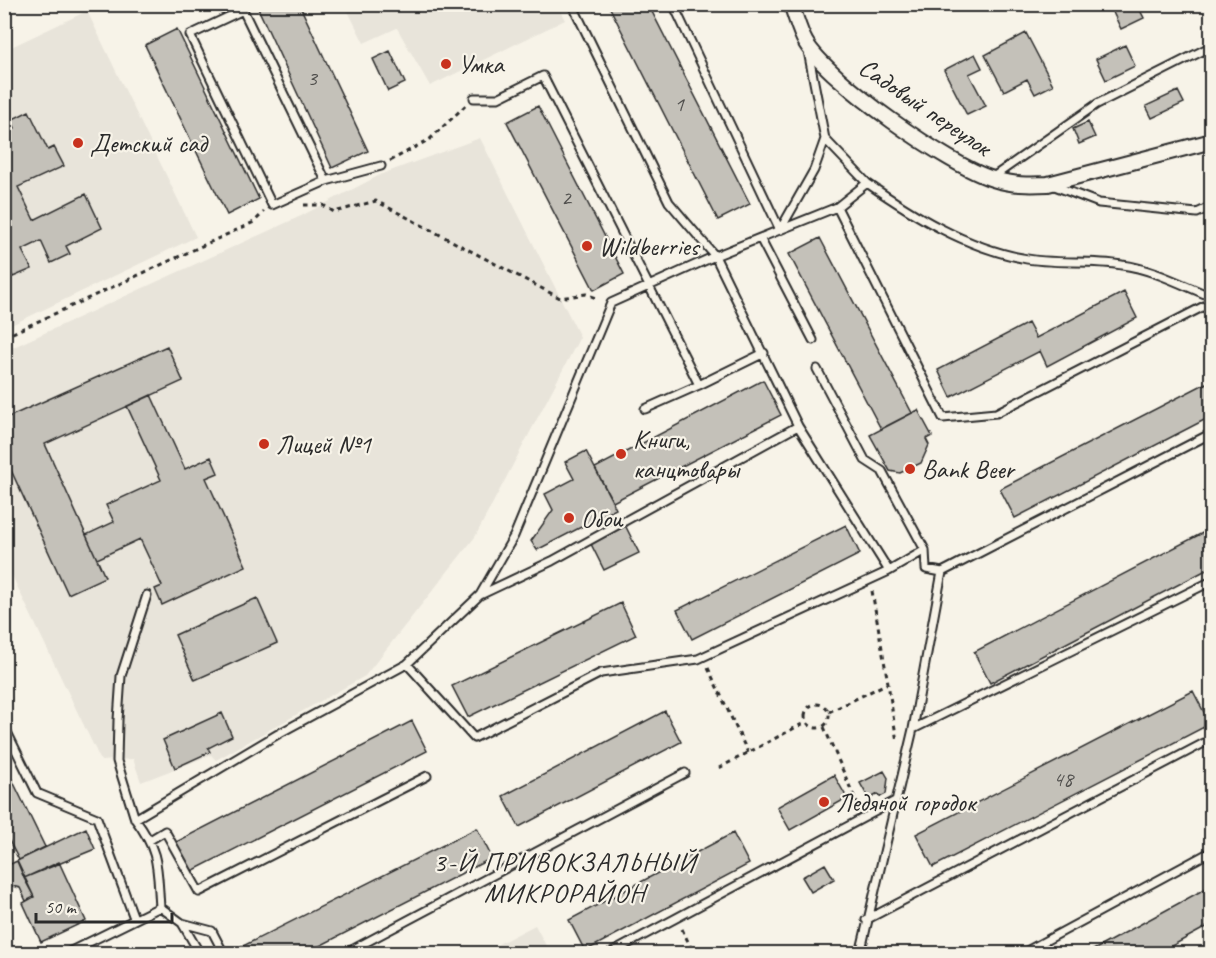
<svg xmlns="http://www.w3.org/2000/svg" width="1216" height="958" font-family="Caveat,sans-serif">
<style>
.built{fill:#e8e4da}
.building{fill:#c4c1b9;stroke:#2b2b2b;stroke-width:1.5}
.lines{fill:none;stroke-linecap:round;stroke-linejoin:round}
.service-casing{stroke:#2b2b2b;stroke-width:11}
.minor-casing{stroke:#2b2b2b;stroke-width:18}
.path{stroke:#2b2b2b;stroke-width:3;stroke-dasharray:4.5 4.5;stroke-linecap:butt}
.service{stroke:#f7f3e8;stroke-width:7}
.minor{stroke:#f7f3e8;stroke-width:14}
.poi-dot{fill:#c8321e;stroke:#f7f3e8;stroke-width:2}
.labels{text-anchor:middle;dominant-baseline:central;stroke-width:4.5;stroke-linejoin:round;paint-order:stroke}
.number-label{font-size:22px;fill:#51504e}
.poi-label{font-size:26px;fill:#2b2b2b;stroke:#f7f3e8;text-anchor:start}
.street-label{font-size:26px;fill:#2b2b2b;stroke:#f7f3e8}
.neighbourhood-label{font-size:27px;letter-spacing:1.5px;fill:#2b2b2b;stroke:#f7f3e8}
</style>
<rect width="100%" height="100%" fill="#f7f3e8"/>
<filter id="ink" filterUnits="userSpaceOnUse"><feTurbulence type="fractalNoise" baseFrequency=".0167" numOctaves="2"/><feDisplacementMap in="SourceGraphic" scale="12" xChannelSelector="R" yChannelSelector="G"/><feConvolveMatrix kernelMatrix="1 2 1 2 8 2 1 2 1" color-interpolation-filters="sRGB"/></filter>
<g filter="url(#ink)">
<path class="built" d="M 345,5 L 557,5 L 565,20 L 430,86 L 397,28 L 364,43 Z
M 87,11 L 196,237 L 5,328 L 5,50 Z
M 480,138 L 580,337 L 475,537 L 365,676 L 216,760 L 211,755 L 141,782 L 133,759 L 101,761 L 5,561 L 5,351 L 301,216 L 382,174 Z
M 535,925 L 550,953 L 481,953 Z"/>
<path class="building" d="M 256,4 L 299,4 L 368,151 L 332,168 Z
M 608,4 L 648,4 L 750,204 L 718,220 Z
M 1109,4 L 1152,4 L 1140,10 L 1144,18 L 1121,29 Z
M 177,29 L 259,199 L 227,215 L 145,45 Z
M 1026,33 L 1053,85 L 1035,94 L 1027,79 L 1004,91 L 985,55 Z
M 1125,45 L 1135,66 L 1106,80 L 1096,59 Z
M 390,51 L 405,83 L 388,91 L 373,59 Z
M 975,54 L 982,68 L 969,74 L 986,106 L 967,115 L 944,70 Z
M 1178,91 L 1184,103 L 1152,118 L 1146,106 Z
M 538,106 L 624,274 L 594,290 L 507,122 Z
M 29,111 L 48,150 L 54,147 L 64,166 L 18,187 L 34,220 L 86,194 L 102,228 L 66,246 L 70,254 L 51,263 L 41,241 L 22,250 L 32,269 L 13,277 L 10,271 L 4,273 L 4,233 L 8,232 L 4,225 L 4,133 L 15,128 L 11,120 Z
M 1088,122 L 1095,137 L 1079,144 L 1073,129 Z
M 820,238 L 912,413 L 881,429 L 789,254 Z
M 1124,292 L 1137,318 L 1047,366 L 1040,351 L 951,397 L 938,370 L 1028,323 L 1036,338 Z
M 167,346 L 183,381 L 45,444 L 105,577 L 68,594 L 4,455 L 4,419 Z
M 763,380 L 781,415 L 613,502 L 595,468 Z
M 1212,380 L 1212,416 L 1015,518 L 1000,489 Z
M 151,395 L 185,469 L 211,457 L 218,473 L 206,478 L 246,566 L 162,605 L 155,589 L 162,586 L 140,539 L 97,559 L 86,535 L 114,522 L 106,505 L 161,480 L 127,406 Z
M 918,410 L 932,436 L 926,439 L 929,445 L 921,463 L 900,473 L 890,471 L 870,435 Z
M 586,451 L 616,509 L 537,550 L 531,541 L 553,510 L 545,494 L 574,479 L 565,462 Z
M 625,525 L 639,553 L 604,570 L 590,542 Z
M 846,525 L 860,554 L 692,639 L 677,610 Z
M 1212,528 L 1212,567 L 990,683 L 974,652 Z
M 257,598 L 277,643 L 195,680 L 175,635 Z
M 621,603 L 636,635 L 468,717 L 452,686 Z
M 1193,691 L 1210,724 L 933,867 L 916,834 Z
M 665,711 L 681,742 L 519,827 L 503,796 Z
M 222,713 L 232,736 L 208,748 L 210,752 L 175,768 L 163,740 Z
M 412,721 L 427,751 L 192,871 L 176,842 Z
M 4,763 L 45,847 L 19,860 L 4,831 Z
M 884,771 L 888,778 L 886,794 L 880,797 L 878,794 L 869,799 L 860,783 Z
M 834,775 L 847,798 L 790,830 L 777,807 Z
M 86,828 L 95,849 L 24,878 L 17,861 Z
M 477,828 L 492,858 L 304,954 L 242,954 L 239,948 Z
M 733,833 L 749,864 L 585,951 L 569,920 Z
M 17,861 L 34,897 L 26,901 L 20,888 L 12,886 L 4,879 L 4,867 Z
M 59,862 L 86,921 L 41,942 L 23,903 L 34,897 L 24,878 Z
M 825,864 L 834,879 L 811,892 L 802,877 Z
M 1212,885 L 1212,924 L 1157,954 L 1086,954 Z"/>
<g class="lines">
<g class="service-casing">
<path id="service" d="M 240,4 L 326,181 L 272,205 L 190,35 L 243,10
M 673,4 L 780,230
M 808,51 L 825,139 L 867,183 L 837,207 L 715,256 L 798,426 L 889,571 L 925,550 L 926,569 L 942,572 L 1212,433
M 474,98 L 498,98 L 543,76 L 699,385 L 645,409
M 993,177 L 1097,104 L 1212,46
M 326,181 L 381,166
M 867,183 C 913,215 965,247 1022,258 C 1054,265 1089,259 1122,265 C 1153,269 1182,285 1212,297
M 1052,185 L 1099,203 L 1197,213 L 1212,206
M 837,207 L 943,418 L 996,413 L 1212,302
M 780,230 L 814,170 L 825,139
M 760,238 L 813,340
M 817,369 L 865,460 L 882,471 L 925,550
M 699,385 L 764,353
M 480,595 L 552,561 L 798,426
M 407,664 L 474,738 L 601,673 L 698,659 L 889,571
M 4,726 L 37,793 L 97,818 L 134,918
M 913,729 L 1212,581
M 135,819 L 117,761 L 118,720 L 121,676 L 147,595
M 150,840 L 165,831 L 199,892 L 427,776
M 160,907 L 182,923 L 200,954
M 866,920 L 1204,743
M 182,923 L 212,931 L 224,954
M 65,954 L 160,907 C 157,868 160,852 135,819 L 278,734 L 407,664 L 480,595 L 514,536 L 611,303 L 715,256 L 669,202 L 572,4
M 344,954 L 685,773
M 609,954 L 895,801
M 860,954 L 913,729 L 942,572
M 1021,954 L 1212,851"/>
</g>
<g class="minor-casing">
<path id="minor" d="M 791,4 C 796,17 799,31 806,43 C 830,82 949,166 993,179 C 1012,185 1029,185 1048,184 L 1212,141"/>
</g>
<path class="path" d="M 390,161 L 430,139 L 466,105
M 304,205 L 323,205 L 334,212 L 376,201 L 560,298 L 586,294 L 599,299
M 4,337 L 254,222 L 264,212
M 872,591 L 888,683
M 708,668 L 748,753
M805 716a12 12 0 1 1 24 0a12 12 0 1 1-24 0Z
M 829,712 L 888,683 L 897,742
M 824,727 L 859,808
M 719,768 L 806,722
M 682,929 L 694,954"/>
<use href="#service" class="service"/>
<use href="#minor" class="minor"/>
</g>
</g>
<g class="poi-dot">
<circle cx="446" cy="64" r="6"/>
<circle cx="78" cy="143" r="6"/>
<circle cx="587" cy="246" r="6"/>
<circle cx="264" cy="444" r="6"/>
<circle cx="621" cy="454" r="6"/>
<circle cx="910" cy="469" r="6"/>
<circle cx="569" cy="518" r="6"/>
<circle cx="824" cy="802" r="6"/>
</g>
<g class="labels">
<g class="number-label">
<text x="312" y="78">3</text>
<text x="679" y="104">1</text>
<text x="566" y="198">2</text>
<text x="1063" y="779">48</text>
</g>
<g class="poi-label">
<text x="458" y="64">Умка</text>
<text x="90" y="143">Детский сад</text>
<text x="599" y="246">Wildberries</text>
<text x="633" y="439">Книги,<tspan x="633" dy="30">канцтовары</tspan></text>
<text x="276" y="444">Лицей №1</text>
<text x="922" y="469">Bank Beer</text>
<text x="581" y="518">Обои</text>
<text x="836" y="802">Ледяной городок</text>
</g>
<g class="street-label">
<text transform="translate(925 107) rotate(34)">Садовый переулок</text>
</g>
<g class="neighbourhood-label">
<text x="565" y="862">3-Й ПРИВОКЗАЛЬНЫЙ<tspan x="565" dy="31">МИКРОРАЙОН</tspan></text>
</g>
</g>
<rect width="1216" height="958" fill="none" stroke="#f7f3e8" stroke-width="24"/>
<rect x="12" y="12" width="1192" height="934" fill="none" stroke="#2b2b2b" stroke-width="2" filter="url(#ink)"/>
<path d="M36 913v9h136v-9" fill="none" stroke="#2b2b2b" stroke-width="3"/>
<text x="45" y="913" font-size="18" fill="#2b2b2b" stroke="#f7f3e8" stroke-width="4.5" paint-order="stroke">50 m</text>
</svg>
